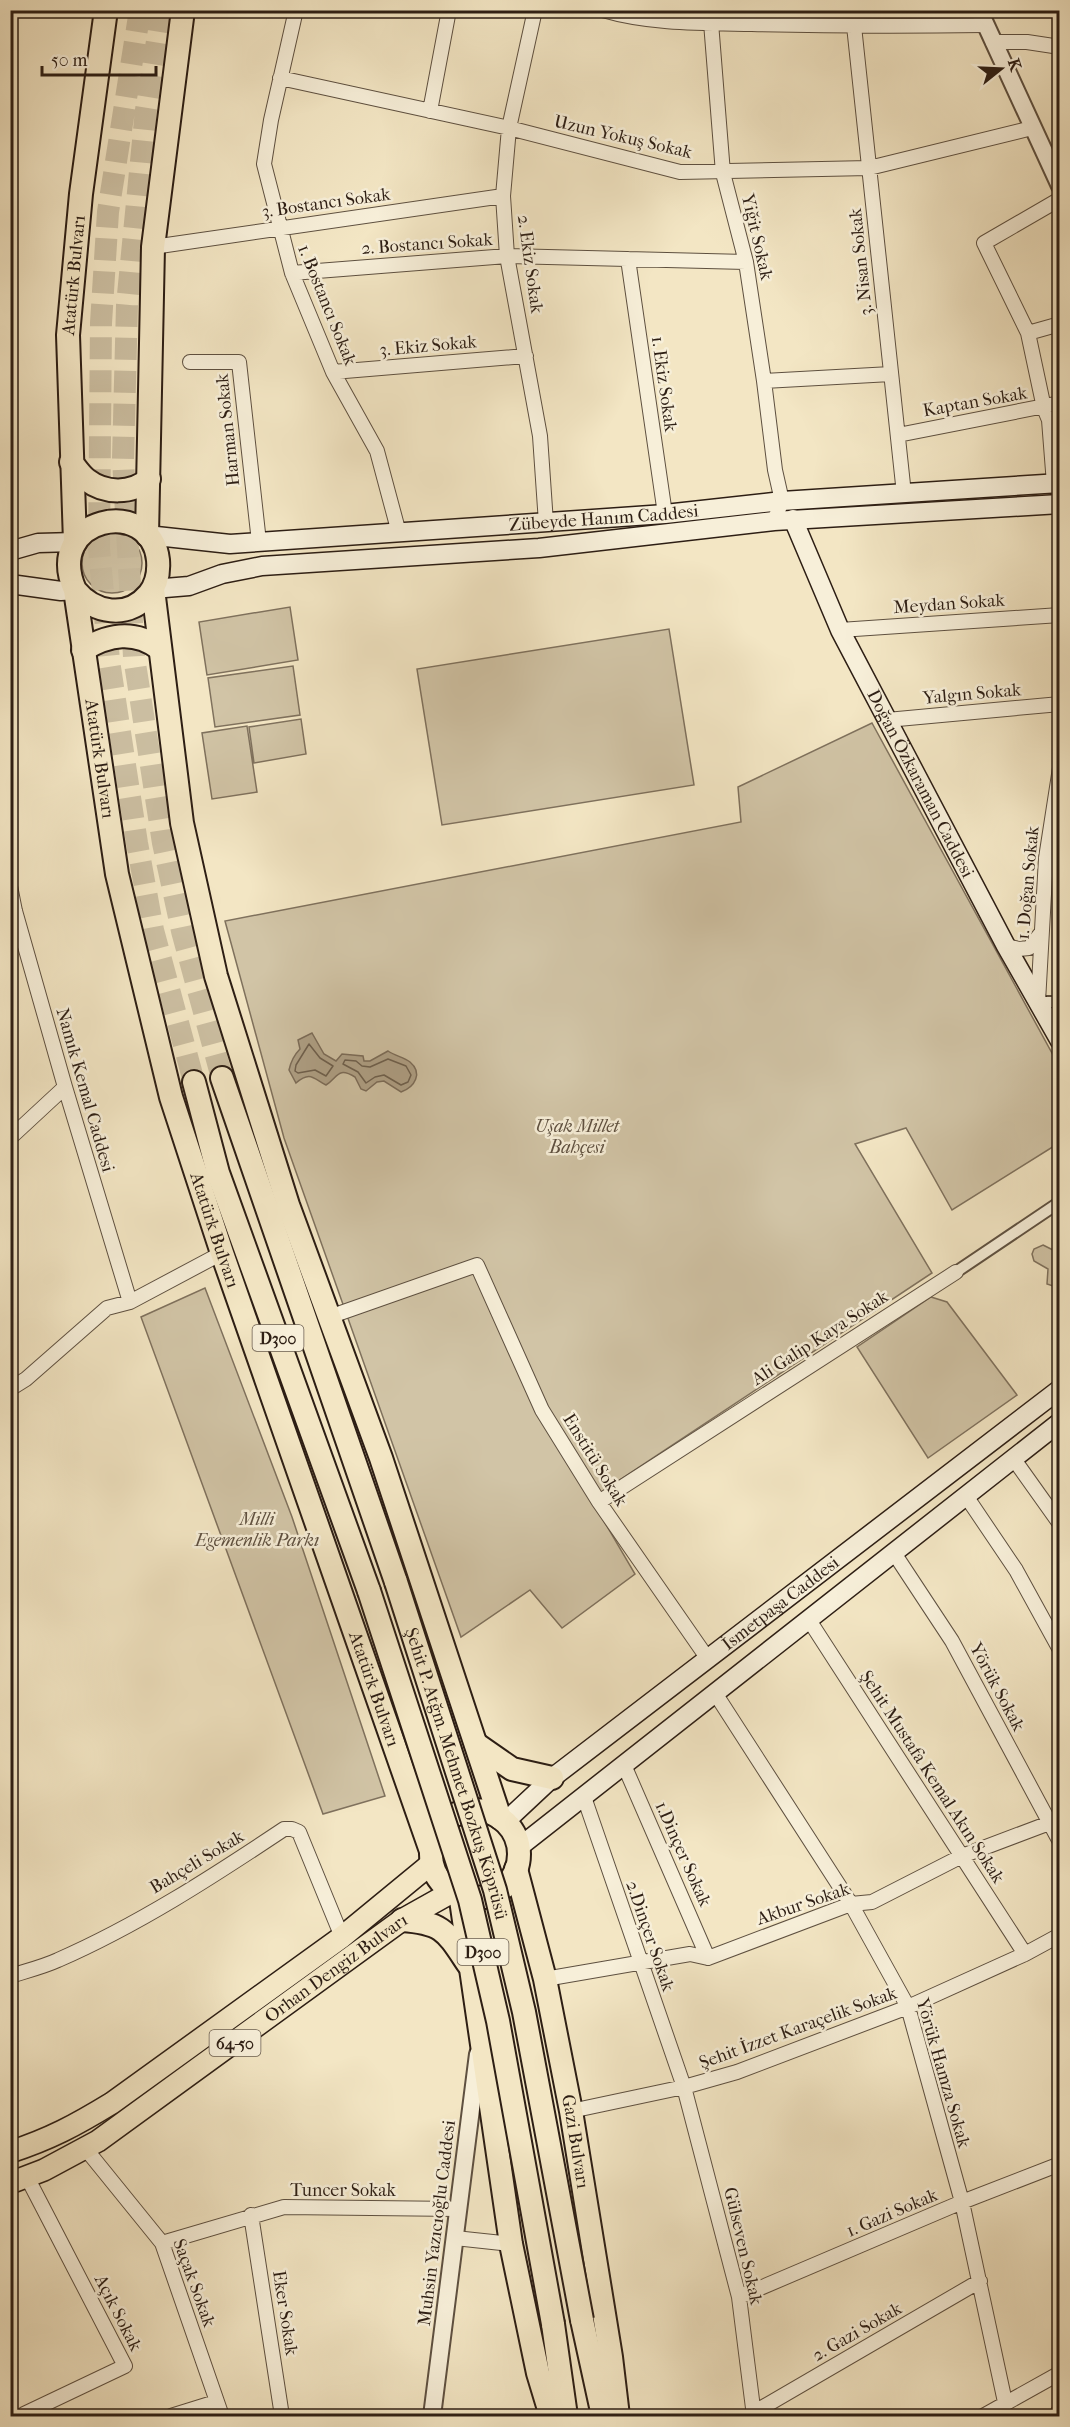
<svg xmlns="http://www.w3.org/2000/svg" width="1070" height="2427" font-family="'IM FELL French Canon',serif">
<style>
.green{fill:#d1c4a6;stroke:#7f715d;stroke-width:1.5}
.water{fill:#b0a288;stroke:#7c6d5a;stroke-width:1.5}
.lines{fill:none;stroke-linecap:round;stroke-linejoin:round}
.shore{stroke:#6e604e;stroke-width:1.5}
.trunk-tunnel{stroke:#cbbea1;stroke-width:22;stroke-dasharray:22 11;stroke-linecap:butt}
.pedestrian-casing{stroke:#5e5040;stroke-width:14}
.minor-casing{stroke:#5e5040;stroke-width:16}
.tertiary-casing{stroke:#5e5040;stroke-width:20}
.secondary-casing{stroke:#2d1e14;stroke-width:21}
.primary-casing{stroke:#2d1e14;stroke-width:24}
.trunk-casing{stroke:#2d1e14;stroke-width:26}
.pedestrian{stroke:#f7efd9;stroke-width:10}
.minor{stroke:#f7efd9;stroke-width:14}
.tertiary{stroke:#f7efd9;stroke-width:16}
.secondary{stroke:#f7efd9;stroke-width:18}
.primary{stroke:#f3e6c4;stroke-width:21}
.trunk{stroke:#f3e6c4;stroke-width:22}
.trunk-bridge-casing{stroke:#2d1e14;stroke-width:26;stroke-linecap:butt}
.trunk-bridge{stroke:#f3e6c4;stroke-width:22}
.labels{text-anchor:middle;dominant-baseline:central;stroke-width:5;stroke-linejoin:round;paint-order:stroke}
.shield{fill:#f7efd9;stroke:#6a5d4f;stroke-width:1.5}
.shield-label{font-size:16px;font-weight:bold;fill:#2d1e14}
.street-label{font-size:18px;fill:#2d1e14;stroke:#f7efd9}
.park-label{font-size:18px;font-style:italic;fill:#5e5040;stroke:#f7efd9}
</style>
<rect width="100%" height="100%" fill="#f3e6c4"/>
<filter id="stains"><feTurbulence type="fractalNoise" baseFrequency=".00333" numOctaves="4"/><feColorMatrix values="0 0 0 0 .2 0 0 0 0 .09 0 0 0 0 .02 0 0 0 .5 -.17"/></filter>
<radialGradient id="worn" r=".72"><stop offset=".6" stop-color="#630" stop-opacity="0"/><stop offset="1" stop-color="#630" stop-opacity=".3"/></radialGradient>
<path class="green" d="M82 563a30 30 0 1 1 60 0a30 30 0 1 1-60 0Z
M 290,607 L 298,660 L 207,675 L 199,622 Z
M 669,629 L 694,785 L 442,825 L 417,669 Z
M 293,666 L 300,715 L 215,727 L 208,678 Z
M 301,719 L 306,754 L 254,763 L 249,727 Z
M 872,723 L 1059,1066 L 1059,1143 L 952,1210 L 906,1128 L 855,1144 L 932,1273 L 591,1499 L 635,1574 L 562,1628 L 530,1590 L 461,1637 L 284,1138 L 225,921 L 741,822 L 738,787 Z
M 247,726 L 257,792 L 212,799 L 202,733 Z
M 1043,1245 L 1055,1251 L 1059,1248 L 1059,1288 L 1047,1284 L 1048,1269 L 1034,1261 L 1032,1254 L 1034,1249 Z
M 205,1288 L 292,1517 L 385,1796 L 323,1814 L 141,1317 Z
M 931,1297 L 947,1302 L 1017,1395 L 928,1458 L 857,1347 Z"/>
<path class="water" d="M 312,1033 L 324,1054 L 336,1061 L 342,1054 L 363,1056 L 364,1061 L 370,1061 L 388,1051 C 395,1056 404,1057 410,1062 C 423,1073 415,1087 401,1092 L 384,1081 L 377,1082 L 366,1091 L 361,1089 L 355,1077 C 337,1066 338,1078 326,1085 C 313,1078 310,1071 296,1083 L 289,1070 C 291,1061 294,1055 300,1049 L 298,1040 Z"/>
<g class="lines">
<path class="shore" d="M 309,1044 L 320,1058 L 333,1066 L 326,1076 L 315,1070 L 298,1073 L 295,1071 L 296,1065 Z
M 388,1059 L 406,1066 L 411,1075 L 408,1082 L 401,1085 L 384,1075 L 375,1077 L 366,1083 L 358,1072 L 343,1064 L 345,1060 L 356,1061 L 362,1066 L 370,1067 Z"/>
<path class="trunk-tunnel" d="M 140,10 L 108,212 L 101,323 L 99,548 L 109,661 L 137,843 L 153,930 L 194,1082
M 162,10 L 146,110 L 127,305 L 123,459 L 134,657 L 163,843 L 182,931 L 222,1078"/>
<g class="pedestrian-casing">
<path id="pedestrian" d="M 1046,858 L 1060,861
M 1038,1002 L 1060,1002
M 956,1272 L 1060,1202"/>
</g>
<g class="minor-casing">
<path id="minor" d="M 296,10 L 271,120 L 264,164 L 292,273 L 333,372 L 377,451 L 399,533
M 535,10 L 509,128 L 503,196 L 507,256 L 540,436 L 546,523
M 603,10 C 650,24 703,23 752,24 C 830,26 907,26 985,25
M 710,10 L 723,173 L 746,262 L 764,381 L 775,470 L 782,501 L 774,521
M 854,26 L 904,494
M 993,42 L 1027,42 L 1060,47
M 280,78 L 509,128 L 680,172 L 869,168 L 1032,128
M 430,111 L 449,10
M 153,247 L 503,196
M 628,259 L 665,514
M 292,273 L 507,256 L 746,262
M 1028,333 L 1060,324
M 190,362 L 239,362 L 259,542
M 333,372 L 526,356
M 764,381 L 891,374
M 898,435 L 1060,403
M 1054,484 L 1049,420 L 1044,408 L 1028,333 L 984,243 L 1060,199
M 840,630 L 1060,615
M 887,720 L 1060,704
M 10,886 L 15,911 L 65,1087 L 130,1302
M 1006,946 L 1019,949 L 1029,948 L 1041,933
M 1038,1002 L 1046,858 L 1060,768
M 10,1138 L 65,1087
M 329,1317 L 477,1265 L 542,1410 L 599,1502 L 708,1659
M 10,1389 L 26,1379 L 107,1308 L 130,1302 L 222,1253
M 1013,1458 L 1060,1524
M 966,1496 L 1016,1570 L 1060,1650
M 599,1502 L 956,1272
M 894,1553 L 952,1641 L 1060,1842
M 809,1620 L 1025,1954
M 715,1693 L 851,1904 L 908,2007 L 962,2202 L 1005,2402
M 624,1765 L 708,1958
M 584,1797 L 684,2087 L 739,2297 L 754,2416
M 10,1976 C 26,1971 43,1967 58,1960 C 138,1925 212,1877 284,1829 L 292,1829 L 299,1832 L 342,1937
M 545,1979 L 690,1954 L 708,1958 L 851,1904 L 872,1902 L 962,1856 L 1060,1819
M 571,2111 L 684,2087 L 737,2072 L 908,2007 L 1025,1954 L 1060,1935
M 85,2148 L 162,2243 L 222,2416
M 251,2215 L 282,2416
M 455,2238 L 511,2244
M 162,2243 L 284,2207 L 458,2209
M 739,2297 L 962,2202 L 1060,2164
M 753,2413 L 980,2281
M 24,2414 L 125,2366 L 27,2177
M 171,2416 L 216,2402
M 983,2416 L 1060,2373
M 1056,2416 L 1060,2408"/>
</g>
<g class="tertiary-casing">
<path id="tertiary" d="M 979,10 L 1060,186
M 432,2416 L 478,2054"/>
</g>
<g class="secondary-casing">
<g id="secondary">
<path id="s1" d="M 793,519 L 840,630 L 1006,946 L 1060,1041"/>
<path id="s2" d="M 147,535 L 230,544 L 665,514 L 782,501 L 1060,483"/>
<path d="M 10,551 L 38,543 L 75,542"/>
<path d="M 10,584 L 61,591 L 75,590"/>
<path d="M 153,589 L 189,586 L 222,574 L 262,566 L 539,548 L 774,521 L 1060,504"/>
<path id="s3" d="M 505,1822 L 552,1778 L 1060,1389"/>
<path d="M 518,1848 L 1060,1422"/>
</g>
</g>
<g class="primary-casing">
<g id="primary">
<path d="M 10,2152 C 50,2139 76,2125 112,2103 L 342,1937 L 432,1863"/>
<path id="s4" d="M 10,2183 L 44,2170 L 98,2141 L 402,1920 L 452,1892"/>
</g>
</g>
<g class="trunk-casing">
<g id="trunk">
<path d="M 71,462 C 76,468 81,476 87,480 C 105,494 132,494 149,479"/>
<path d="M 147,535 L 153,247 L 183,10"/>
<path id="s5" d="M 75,542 L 68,335 L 81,194 L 106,10"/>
<path d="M 153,589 L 182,823 L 216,976 L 288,1205 L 381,1458 L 500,1818"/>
<path id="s6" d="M 75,590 C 94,613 127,620 149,594 C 157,584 159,572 158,560 C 151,495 43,517 75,590 L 117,874 L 171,1097 L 222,1253 L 431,1851"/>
<path d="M 83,650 C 109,634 135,630 160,649"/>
<path d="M 222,1078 L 396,1582"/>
<path d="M 194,1082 L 218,1173 L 369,1591"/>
<path d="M 476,1744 L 512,1769 L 552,1778"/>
<circle cx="475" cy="1854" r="44"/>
<path id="s7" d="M 516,1869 L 545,1979 L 571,2111 L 611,2357 L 618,2416"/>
<path d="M 461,1900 L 511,2244 L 538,2373 L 551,2416"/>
<path d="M 402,1920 C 443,1923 446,1931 468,1964"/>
<path d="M 582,2320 L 603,2416"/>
<path d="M 553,2324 L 566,2416"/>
</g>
</g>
<use href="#pedestrian" class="pedestrian"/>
<use href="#minor" class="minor"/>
<use href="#tertiary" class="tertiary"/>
<use href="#secondary" class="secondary"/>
<use href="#primary" class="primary"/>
<use href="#trunk" class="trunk"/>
<g class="trunk-bridge-casing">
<g id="trunk-bridge">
<path id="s8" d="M 396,1582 L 495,1890 L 524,2012 L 582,2320"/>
<path d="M 369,1591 L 470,1900 L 498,2021 L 553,2324"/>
</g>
</g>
<use href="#trunk-bridge" class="trunk-bridge"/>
</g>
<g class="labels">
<g class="shield">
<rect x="252.5" y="1325" width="51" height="26" rx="4.5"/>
<rect x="457.5" y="1939" width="51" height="26" rx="4.5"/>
<rect x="209.5" y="2030" width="51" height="26" rx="4.5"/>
</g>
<g class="shield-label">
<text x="278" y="1338">D300</text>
<text x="483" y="1952">D300</text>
<text x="235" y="2043">64-50</text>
</g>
<g class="street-label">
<text transform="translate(623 137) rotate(13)">Uzun Yokuş Sokak</text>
<text transform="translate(326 203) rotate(-8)">3. Bostancı Sokak</text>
<text transform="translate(757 237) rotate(77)">Yiğit Sokak</text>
<text transform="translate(427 244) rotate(-4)">2. Bostancı Sokak</text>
<text transform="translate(861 262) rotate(-96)">3. Nisan Sokak</text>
<text transform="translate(530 264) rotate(82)">2. Ekiz Sokak</text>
<text stroke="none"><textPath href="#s5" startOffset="267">Atatürk Bulvarı</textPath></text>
<text transform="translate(327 305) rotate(68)">1. Bostancı Sokak</text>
<text transform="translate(428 346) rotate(-5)">3. Ekiz Sokak</text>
<text transform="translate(664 384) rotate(82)">1. Ekiz Sokak</text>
<text transform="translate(975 402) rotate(-10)">Kaptan Sokak</text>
<text transform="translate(228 430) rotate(-96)">Harman Sokak</text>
<text stroke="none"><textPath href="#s2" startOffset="458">Zübeyde Hanım Caddesi</textPath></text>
<text transform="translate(949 604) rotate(-4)">Meydan Sokak</text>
<text transform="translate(972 694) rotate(-5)">Yalgın Sokak</text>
<text stroke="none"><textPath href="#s6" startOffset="452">Atatürk Bulvarı</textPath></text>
<text stroke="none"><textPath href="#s1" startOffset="294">Doğan Özkaraman Caddesi</textPath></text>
<text transform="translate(1028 883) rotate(-85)">1. Doğan Sokak</text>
<text transform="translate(85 1090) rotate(74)">Namık Kemal Caddesi</text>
<text stroke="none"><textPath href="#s6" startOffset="938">Atatürk Bulvarı</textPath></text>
<text transform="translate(820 1338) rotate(-33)">Ali Galip Kaya Sokak</text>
<text transform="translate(595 1460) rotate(58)">Enstitü Sokak</text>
<text stroke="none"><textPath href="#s3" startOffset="352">İsmetpaşa Caddesi</textPath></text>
<text transform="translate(997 1687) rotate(62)">Yörük Sokak</text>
<text stroke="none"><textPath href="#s6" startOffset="1424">Atatürk Bulvarı</textPath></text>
<text stroke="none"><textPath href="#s8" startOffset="201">Şehit P. Atğm. Mehmet Bozkuş Köprüsü</textPath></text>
<text transform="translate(932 1777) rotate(57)">Şehit Mustafa Kemal Akın Sokak</text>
<text transform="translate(683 1854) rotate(66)">1.Dinçer Sokak</text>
<text transform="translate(197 1862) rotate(-31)">Bahçeli Sokak</text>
<text transform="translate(803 1904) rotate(-19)">Akbur Sokak</text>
<text transform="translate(650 1936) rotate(71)">2.Dinçer Sokak</text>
<text stroke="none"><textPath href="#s4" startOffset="392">Orhan Dengiz Bulvarı</textPath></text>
<text transform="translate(798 2028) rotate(-20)">Şehit İzzet Karaçelik Sokak</text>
<text transform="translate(943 2073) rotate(74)">Yörük Hamza Sokak</text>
<text stroke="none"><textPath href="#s7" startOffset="279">Gazi Bulvarı</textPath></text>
<text x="343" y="2190">Tuncer Sokak</text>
<text transform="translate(892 2213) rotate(-23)">1. Gazi Sokak</text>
<text transform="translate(437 2223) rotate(-83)">Muhsin Yazıcıoğlu Caddesi</text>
<text transform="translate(743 2246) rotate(77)">Gülseven Sokak</text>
<text transform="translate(194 2283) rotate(70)">Saçak Sokak</text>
<text transform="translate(118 2313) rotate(63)">Açık Sokak</text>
<text transform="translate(285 2313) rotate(81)">Eker Sokak</text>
<text transform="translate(857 2332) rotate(-30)">2. Gazi Sokak</text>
</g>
<g class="park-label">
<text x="577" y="1126">Uşak Millet<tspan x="577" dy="21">Bahçesi</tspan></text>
<text x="257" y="1519">Milli<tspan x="257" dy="21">Egemenlik Parkı</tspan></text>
</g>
</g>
<rect width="1070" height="2427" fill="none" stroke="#f3e6c4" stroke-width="36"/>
<rect x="12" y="12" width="1046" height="2403" fill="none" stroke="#2d1e14" stroke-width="3"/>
<rect x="18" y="18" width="1034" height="2391" fill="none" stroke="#2d1e14" stroke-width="1.5"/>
<g transform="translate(1001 69) rotate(72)" stroke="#f7efd9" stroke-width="4.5" paint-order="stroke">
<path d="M0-4.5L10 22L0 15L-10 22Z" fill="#2d1e14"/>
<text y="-9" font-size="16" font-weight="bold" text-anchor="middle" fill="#2d1e14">K</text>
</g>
<path d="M42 66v9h114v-9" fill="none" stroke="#2d1e14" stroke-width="3"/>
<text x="51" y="66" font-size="18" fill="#2d1e14" stroke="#f7efd9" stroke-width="4.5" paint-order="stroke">50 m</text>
<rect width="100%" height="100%" filter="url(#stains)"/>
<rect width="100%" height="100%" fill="url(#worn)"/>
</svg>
